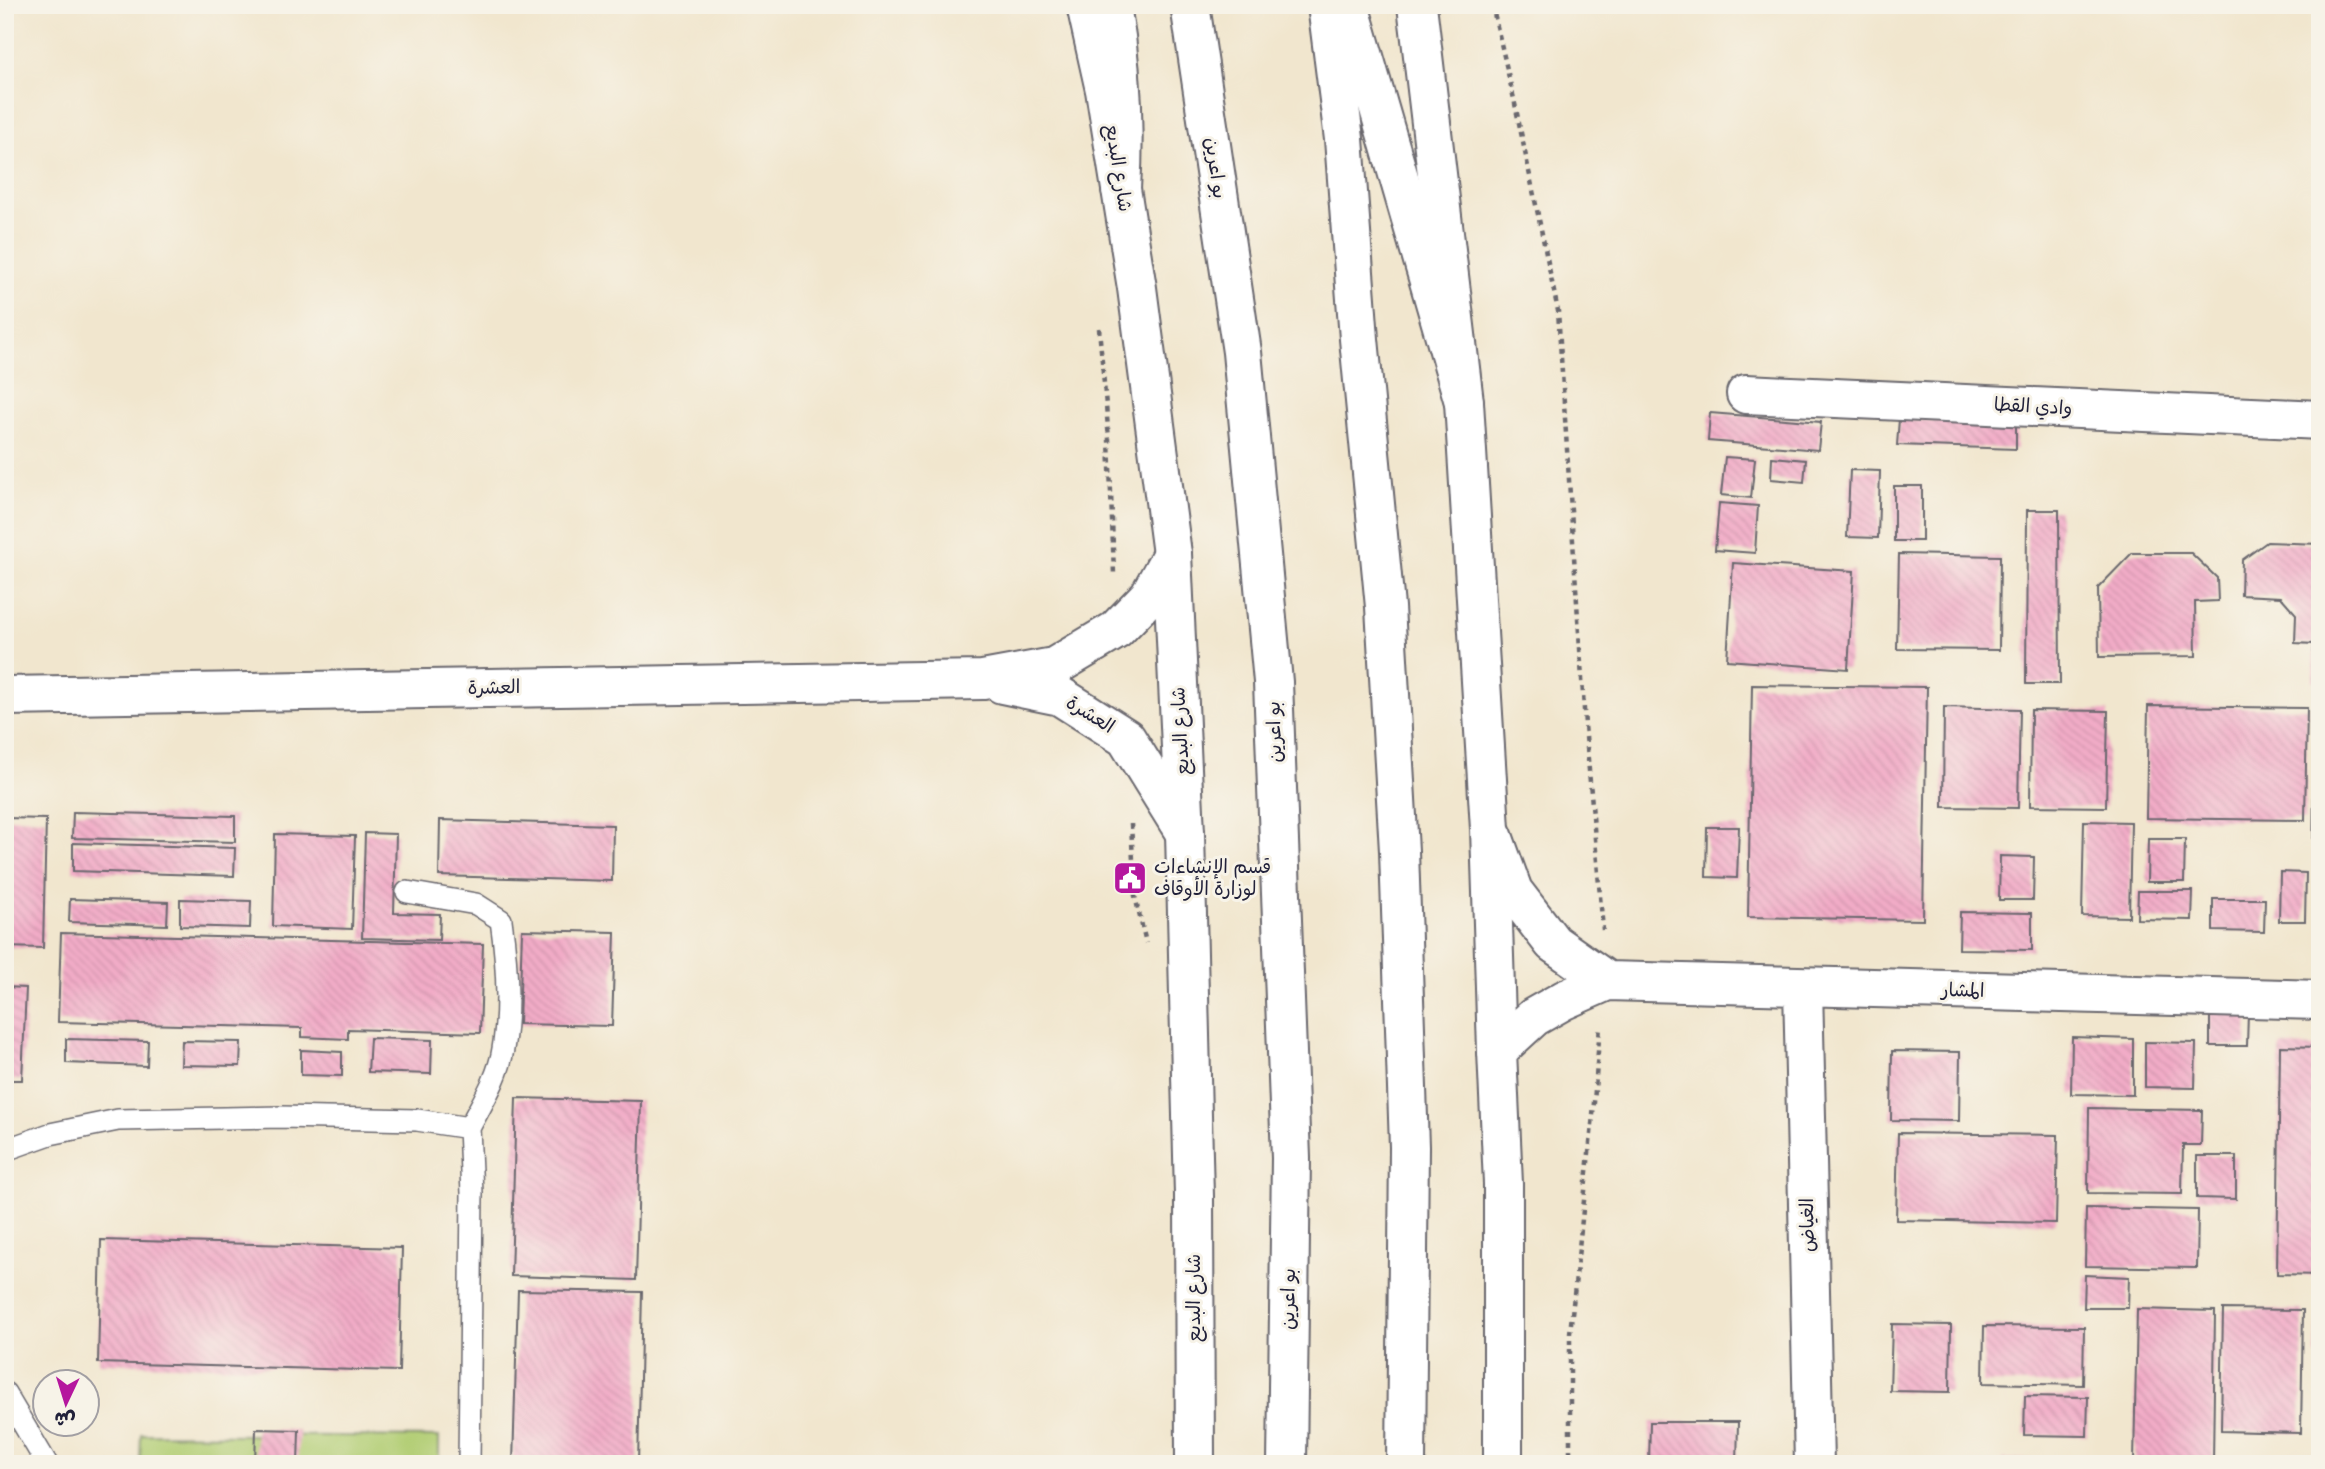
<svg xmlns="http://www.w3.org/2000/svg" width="2325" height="1469" font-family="'Balsamiq Sans','Playpen Sans Arabic',sans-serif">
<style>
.pitch{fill:#b2ce74;stroke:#6a7858;stroke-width:2}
.building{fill:url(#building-back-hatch)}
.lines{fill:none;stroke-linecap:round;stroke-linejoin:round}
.service-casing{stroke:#6a676e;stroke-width:24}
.minor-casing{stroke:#6a676e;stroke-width:42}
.secondary-casing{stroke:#6a676e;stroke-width:42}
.trunk-casing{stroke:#6a676e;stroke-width:42}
.path{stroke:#6a676e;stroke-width:4.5;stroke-dasharray:5 5;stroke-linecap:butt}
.service{stroke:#fff;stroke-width:21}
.minor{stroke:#fff;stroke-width:38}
.secondary{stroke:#fff;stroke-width:38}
.trunk{stroke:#fff;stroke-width:38}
.labels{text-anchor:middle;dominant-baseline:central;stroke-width:6;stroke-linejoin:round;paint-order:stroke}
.street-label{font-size:19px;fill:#22223b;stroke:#f7f3e8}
.poi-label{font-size:19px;fill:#22223b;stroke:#f7f3e8;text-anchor:start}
</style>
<defs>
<pattern id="building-back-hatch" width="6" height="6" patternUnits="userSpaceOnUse" patternTransform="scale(1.75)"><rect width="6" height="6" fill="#f2acc7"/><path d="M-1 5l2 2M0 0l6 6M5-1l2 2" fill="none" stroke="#cf94ac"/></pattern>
</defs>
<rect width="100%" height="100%" fill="#f7f3e8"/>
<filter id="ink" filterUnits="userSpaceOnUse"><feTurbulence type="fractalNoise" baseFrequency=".0143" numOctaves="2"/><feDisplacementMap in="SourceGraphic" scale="14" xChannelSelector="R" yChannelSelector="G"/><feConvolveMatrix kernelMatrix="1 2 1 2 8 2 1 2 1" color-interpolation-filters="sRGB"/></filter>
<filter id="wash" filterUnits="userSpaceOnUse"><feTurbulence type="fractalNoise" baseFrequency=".00686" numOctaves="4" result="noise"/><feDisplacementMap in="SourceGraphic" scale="28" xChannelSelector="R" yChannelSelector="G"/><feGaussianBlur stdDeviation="1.57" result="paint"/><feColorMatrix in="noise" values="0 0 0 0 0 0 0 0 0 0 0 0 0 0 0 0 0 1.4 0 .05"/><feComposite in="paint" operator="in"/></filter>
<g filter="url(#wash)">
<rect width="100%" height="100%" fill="#f1e6ce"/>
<path class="pitch" d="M 141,1434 L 439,1437 L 439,1464 L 140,1464 Z"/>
<g id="blocks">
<path class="building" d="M 1710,413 L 1821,422 L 1818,450 L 1708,441 Z
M 1899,419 L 2016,424 L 2016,449 L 1897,445 Z
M 1725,457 L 1755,459 L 1751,498 L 1721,495 Z
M 1772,457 L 1806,460 L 1804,482 L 1771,479 Z
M 1850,470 L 1880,471 L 1878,538 L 1847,537 Z
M 1894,486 L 1922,486 L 1922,541 L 1894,541 Z
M 1719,503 L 1758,506 L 1755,553 L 1715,550 Z
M 2027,510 L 2059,510 L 2060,684 L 2026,684 Z
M 2267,542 L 2320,544 L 2320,681 L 2313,681 L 2314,644 L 2295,643 L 2296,614 L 2281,597 L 2241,595 L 2242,560 Z
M 2132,553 L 2191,553 L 2217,578 L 2218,601 L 2195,602 L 2196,656 L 2099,657 L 2098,588 Z
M 1899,554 L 2000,556 L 1999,650 L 1897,649 Z
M 1733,563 L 1854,571 L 1848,669 L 1727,660 Z
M 1752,685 L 1927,687 L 1923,920 L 1748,917 Z
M 2148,706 L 2307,708 L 2305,820 L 2146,818 Z
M 1944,707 L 2020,709 L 2018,808 L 1943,807 Z
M 2031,710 L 2108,711 L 2106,807 L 2030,806 Z
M 2315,711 L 2320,711 L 2320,764 L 2315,764 Z
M 2314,783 L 2320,783 L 2320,868 L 2313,868 Z
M 73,812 L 235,816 L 235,842 L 72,838 Z
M 5,818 L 46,819 L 43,948 L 5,947 Z
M 440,820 L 613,825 L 612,881 L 439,876 Z
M 2084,821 L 2131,822 L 2129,917 L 2082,916 Z
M 1707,827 L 1739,827 L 1737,878 L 1706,877 Z
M 365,833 L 396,834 L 394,913 L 440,914 L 439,940 L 362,938 Z
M 275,834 L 355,836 L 352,929 L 273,926 Z
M 2148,839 L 2185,839 L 2184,882 L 2147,882 Z
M 73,843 L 235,848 L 234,876 L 73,871 Z
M 2000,856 L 2034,857 L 2033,900 L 1999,900 Z
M 2280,872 L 2306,873 L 2305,921 L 2279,921 Z
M 2138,891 L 2193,891 L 2192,920 L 2137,919 Z
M 70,899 L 168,902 L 167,925 L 69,922 Z
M 180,899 L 251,901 L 250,928 L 180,926 Z
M 2213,899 L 2265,899 L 2264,932 L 2213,931 Z
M 1960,912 L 2032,913 L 2032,950 L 1959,949 Z
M 522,930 L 615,932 L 612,1026 L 519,1024 Z
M 61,933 L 483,944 L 480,1033 L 348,1029 L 348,1039 L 302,1037 L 302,1028 L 58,1022 Z
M 5,987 L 26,988 L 22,1080 L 5,1080 Z
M 2210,1011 L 2248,1012 L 2247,1046 L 2210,1046 Z
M 2072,1037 L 2133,1039 L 2133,1095 L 2071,1094 Z
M 370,1038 L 432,1040 L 431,1074 L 368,1072 Z
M 66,1039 L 148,1041 L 147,1066 L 66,1063 Z
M 182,1041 L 241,1042 L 240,1066 L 181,1065 Z
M 2145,1042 L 2196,1043 L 2195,1088 L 2145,1087 Z
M 2280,1046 L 2320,1047 L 2320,1275 L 2277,1274 Z
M 301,1050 L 342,1052 L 342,1076 L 301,1075 Z
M 1892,1051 L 1960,1052 L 1959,1121 L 1891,1120 Z
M 516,1098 L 641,1101 L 636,1280 L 511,1276 Z
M 2089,1108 L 2202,1110 L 2201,1145 L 2183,1145 L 2182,1194 L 2088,1193 Z
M 1898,1133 L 2058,1135 L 2056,1223 L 1896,1220 Z
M 2197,1156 L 2236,1156 L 2236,1199 L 2197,1198 Z
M 2086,1208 L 2198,1210 L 2197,1268 L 2085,1266 Z
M 101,1240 L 402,1248 L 399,1371 L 98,1363 Z
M 2085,1275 L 2129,1277 L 2128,1308 L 2084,1308 Z
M 518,1290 L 642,1292 L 638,1464 L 513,1464 Z
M 2137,1309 L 2215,1311 L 2213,1464 L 2134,1463 Z
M 2223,1309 L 2303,1310 L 2301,1433 L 2221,1431 Z
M 2318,1310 L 2320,1310 L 2320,1356 L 2315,1355 Z
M 1892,1324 L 1951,1325 L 1950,1392 L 1890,1391 Z
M 1984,1326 L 2084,1327 L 2083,1385 L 1983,1383 Z
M 2025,1396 L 2088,1397 L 2087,1436 L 2024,1435 Z
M 1650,1422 L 1738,1422 L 1737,1464 L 1649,1464 Z
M 256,1429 L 299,1430 L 298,1464 L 255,1464 Z
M 2002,1459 L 2111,1460 L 2111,1464 L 2002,1464 Z"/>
</g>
</g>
<g filter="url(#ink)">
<use href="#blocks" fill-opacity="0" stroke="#6a676e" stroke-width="2"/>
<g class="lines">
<g class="service-casing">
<path id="service" d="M 407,892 L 476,904 L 501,920 C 507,962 510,1007 503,1049 C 499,1077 482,1103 469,1128
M 5,1150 L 50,1134 L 118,1120 L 281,1117 L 417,1120 L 469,1128 L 472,1193 L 469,1464
M 5,1393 L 47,1464"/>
</g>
<g class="minor-casing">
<path id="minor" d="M 1746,394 L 2320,420
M 1002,684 L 1060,696 L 1126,738 L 1185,833
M 5,696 L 983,680 L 1054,667 L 1116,630 L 1149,596 L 1172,554
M 1493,836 L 1513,891 L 1553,943 L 1607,981
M 1803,987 L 1814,1464
M 1497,1051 L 1534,1017 L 1564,1000 L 1607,981 L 2320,1000"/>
</g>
<g class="secondary-casing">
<path id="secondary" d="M 1086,5 L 1105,90 L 1137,288 L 1172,554 L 1185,833 L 1194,1196 L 1195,1464
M 1417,5 L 1464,402 L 1490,829 L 1497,1051 L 1503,1184 L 1503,1464"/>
</g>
<g class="trunk-casing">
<path id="trunk" d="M 1111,5 C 1122,66 1125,127 1121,189
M 1190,5 L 1242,352 L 1273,682 L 1291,1158 L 1287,1464
M 1327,5 L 1344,139 L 1359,339 L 1385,607 L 1399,851 L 1409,1147 L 1406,1464
M 1349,5 L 1464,402"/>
</g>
<path class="path" d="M 1492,5 L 1514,99 L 1558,311 L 1585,725 L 1603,930
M 1099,328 L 1109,439 L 1114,574
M 1131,824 L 1135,896 L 1146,943
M 1570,1464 L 1570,1333 L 1593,1115 L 1600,1026"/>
<use href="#service" class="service"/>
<use href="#minor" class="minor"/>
<use href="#secondary" class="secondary"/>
<use href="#trunk" class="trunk"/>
</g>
</g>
<defs>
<g id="civic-square" transform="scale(1.75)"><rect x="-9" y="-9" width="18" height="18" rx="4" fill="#b5179e" stroke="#f7f3e8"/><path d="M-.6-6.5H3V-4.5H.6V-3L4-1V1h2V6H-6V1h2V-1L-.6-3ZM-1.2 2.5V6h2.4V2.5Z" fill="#fff"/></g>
</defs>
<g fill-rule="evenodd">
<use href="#civic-square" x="1130" y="878"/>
</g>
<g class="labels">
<g class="street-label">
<text transform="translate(1118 168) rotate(81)">شارع البديع</text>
<text transform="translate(1215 168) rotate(82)">بو اعرين</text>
<text transform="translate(2033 407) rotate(3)">وادي القطا</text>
<text transform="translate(494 688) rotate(-1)">العشرة</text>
<text transform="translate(1090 715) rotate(32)">العشرة</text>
<text transform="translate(1181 731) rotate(-93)">شارع البديع</text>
<text transform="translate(1275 732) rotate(-92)">بو اعرين</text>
<text transform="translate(1963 991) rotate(1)">المشار</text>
<text transform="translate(1808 1225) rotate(-91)">الغياض</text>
<text transform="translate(1194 1298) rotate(-90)">شارع البديع</text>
<text transform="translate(1289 1299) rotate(-89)">بو اعرين</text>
</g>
<g class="poi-label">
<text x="1154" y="867">قسم الإنشاءات<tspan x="1154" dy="22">لوزارة الأوقاف</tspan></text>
</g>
</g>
<rect width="2325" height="1469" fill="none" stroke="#f7f3e8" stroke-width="28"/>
<g transform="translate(66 1403) rotate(184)"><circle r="33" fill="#f7f3e8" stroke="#a29fa3" stroke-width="2"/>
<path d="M0-5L12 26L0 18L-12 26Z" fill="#b5179e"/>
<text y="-10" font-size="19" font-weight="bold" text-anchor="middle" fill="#22223b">ش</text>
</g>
</svg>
